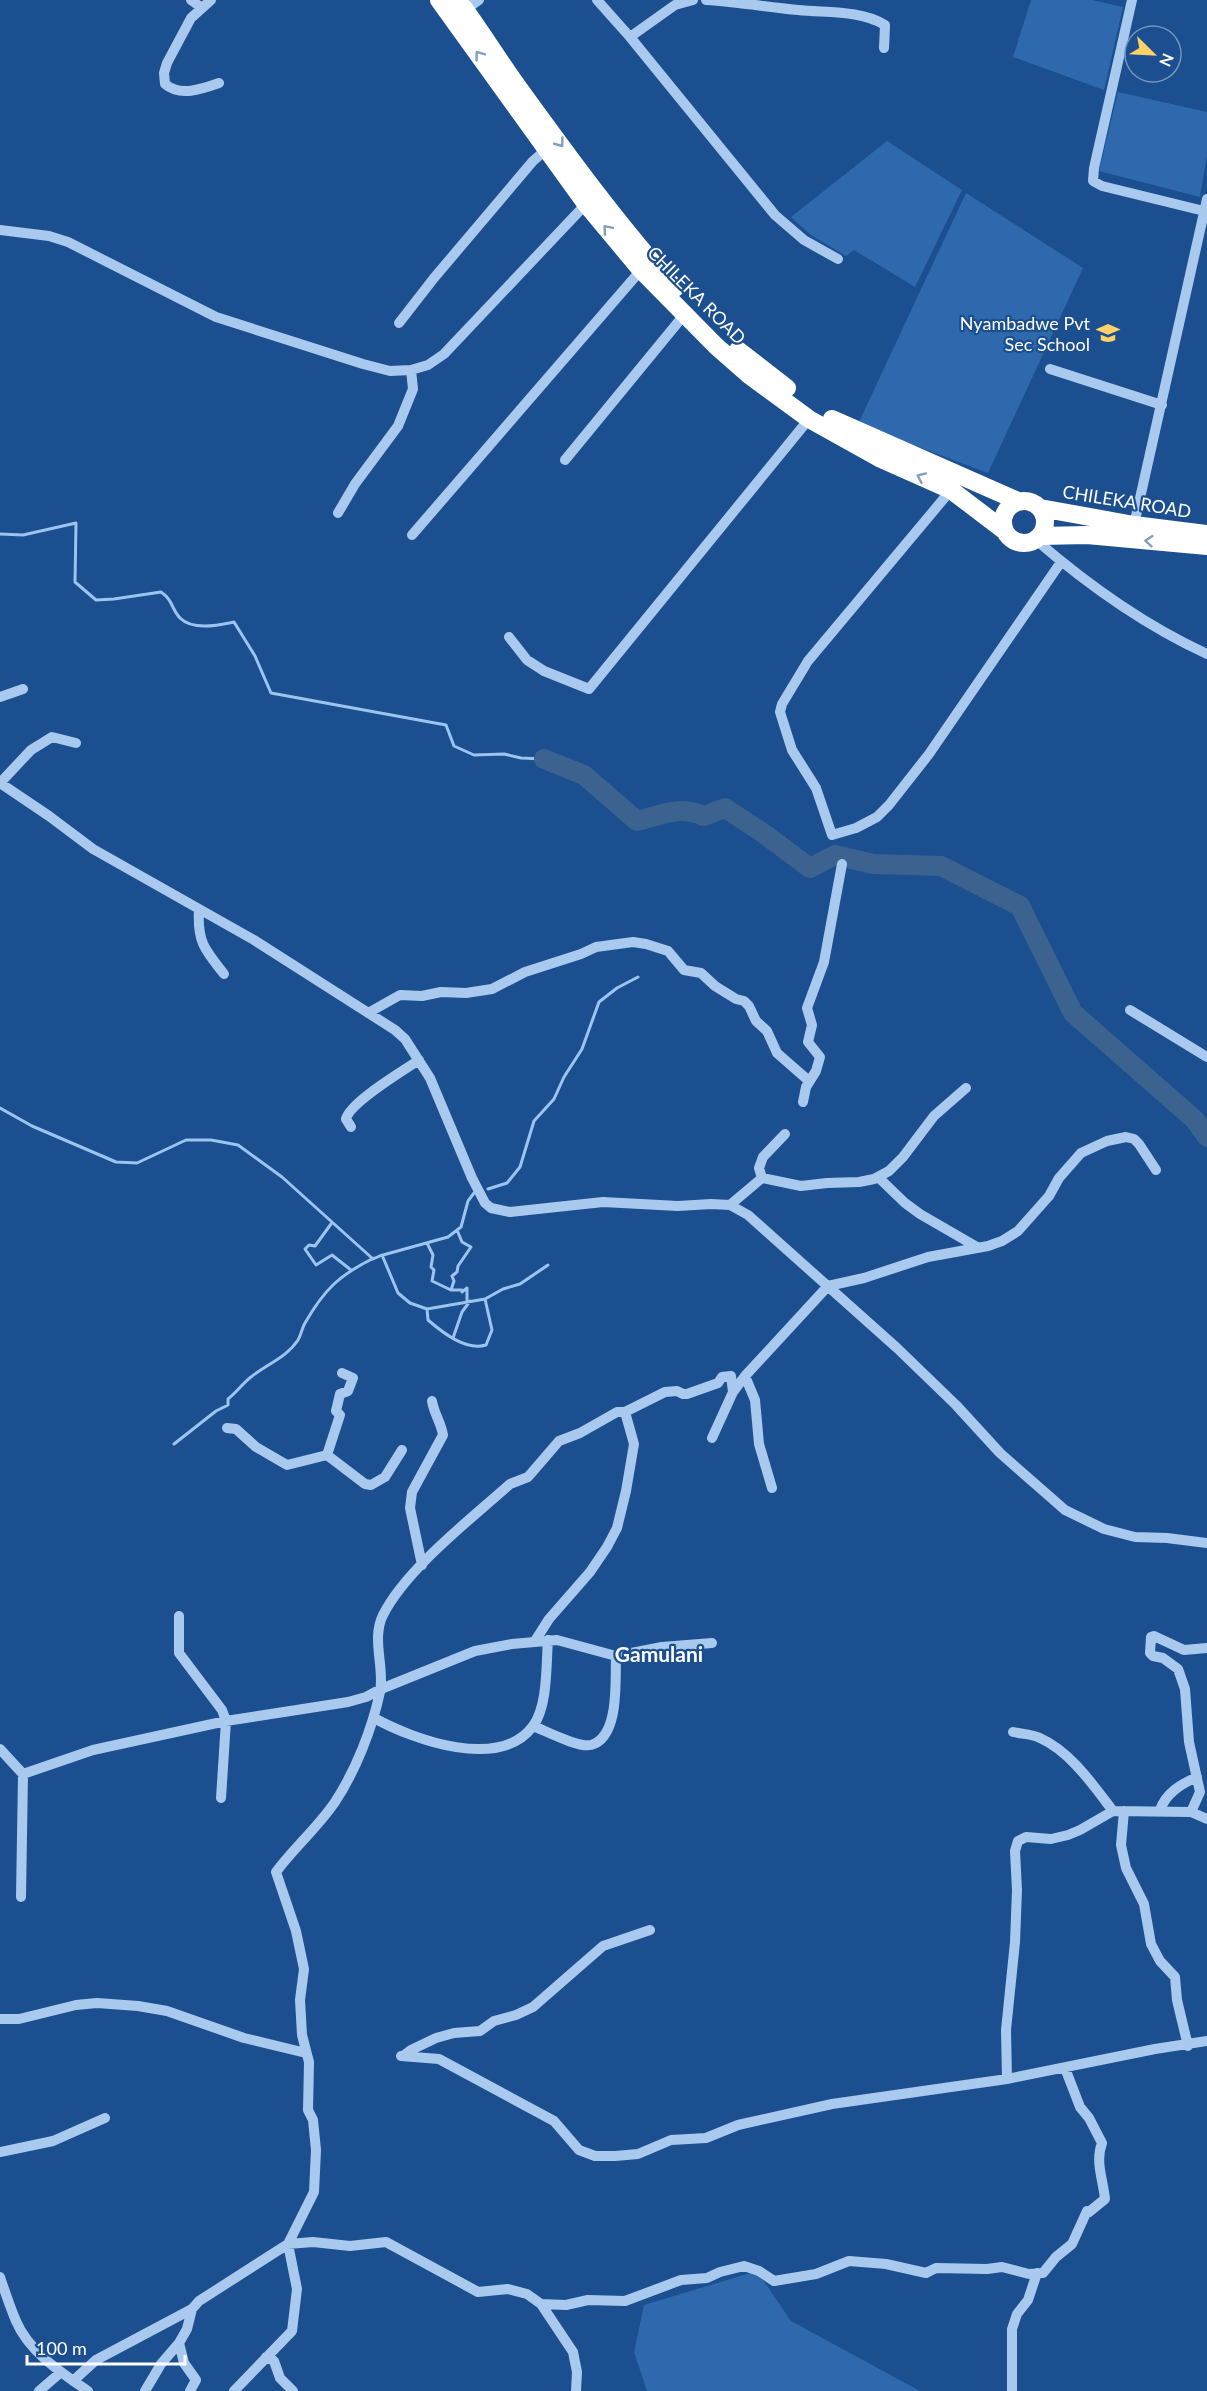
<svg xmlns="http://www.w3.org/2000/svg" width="1207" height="2391" font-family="Lato,sans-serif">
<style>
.green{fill:#2e69ad}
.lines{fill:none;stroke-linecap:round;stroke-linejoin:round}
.stream{stroke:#9cc4f0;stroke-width:3}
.river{stroke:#3c6290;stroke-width:20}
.minor{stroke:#a9c9ee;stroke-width:10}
.highway{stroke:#fff;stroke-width:18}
.oneway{stroke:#829ec1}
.labels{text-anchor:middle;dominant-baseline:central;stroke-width:4.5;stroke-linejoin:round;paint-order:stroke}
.street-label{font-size:18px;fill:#fff;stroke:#1b4f8f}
.poi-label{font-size:18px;fill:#fff;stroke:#1b4f8f;text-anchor:end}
.quarter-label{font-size:21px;font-weight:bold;fill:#fff;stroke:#1b4f8f}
</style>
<rect width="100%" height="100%" fill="#1b4f8f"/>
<path class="green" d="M 1031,0 L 1092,0 L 1123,7 L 1104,90 L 1013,57 Z
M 1118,92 L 1207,112 L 1207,155 L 1200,197 L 1099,171 Z
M 887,141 L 962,190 L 915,287 L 854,250 L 846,256 L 811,235 L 791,217 Z
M 966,193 L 1083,268 L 988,473 L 858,424 Z
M 757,2271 L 791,2321 L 920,2391 L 647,2391 L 634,2352 L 644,2305 Z"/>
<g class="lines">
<path class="stream" d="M 0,534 L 23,535 L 76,523 L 75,582 L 96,600 L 114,599 L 161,592 C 174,601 171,609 180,618 C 193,631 219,625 234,622 L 255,656 L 271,693 L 446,725 L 454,746 L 474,755 L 504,754 L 521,758 L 544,759
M 0,1108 L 32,1126 L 116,1162 L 137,1163 L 186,1140 L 211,1140 L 238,1145 L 282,1177 L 373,1259 L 382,1255 L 398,1293 L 410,1303 L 427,1309 L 485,1299 L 503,1289 L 520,1284 L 548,1265
M 488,1189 L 507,1183 L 520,1167 L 534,1121 L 554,1099 L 564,1077 L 582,1049 L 599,1002 L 617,988 L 638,977
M 331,1224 L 315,1246 L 309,1245 L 305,1249 L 316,1265 L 332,1255 L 351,1270
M 427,1243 L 433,1255 L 431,1267 L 434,1270 L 432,1281 L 451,1290 L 462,1290 L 462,1292 L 467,1288 L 467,1301
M 383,1255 L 448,1237 L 461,1227 L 468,1201 L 474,1193
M 451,1290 L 454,1281 L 452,1276 L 457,1272 L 458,1266 L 471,1247 L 462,1242 L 457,1230
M 427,1309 L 428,1320 C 443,1333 466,1351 486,1345 L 492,1330 L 485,1299
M 453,1338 L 462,1312 L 470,1301
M 174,1444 L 216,1411 L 228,1405 L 228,1399 C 237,1392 243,1383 251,1377 C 267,1364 286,1358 298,1340 C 301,1335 302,1328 305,1323 C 324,1290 339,1275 374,1258"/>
<path class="river" d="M 544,759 L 584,775 L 637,821 C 662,815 679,805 704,816 L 725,808 L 763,833 L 810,868 L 835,855 L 873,864 L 941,866 L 1020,906 L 1073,1013 L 1195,1120 L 1207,1137"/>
<path class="minor" d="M 191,0 L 202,8
M 211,0 L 191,18 L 167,63 L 164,73 L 165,84 C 180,97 202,89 219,83
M 597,0 L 630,37 L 775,215 L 804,240 L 838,259
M 706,0 C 737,2 767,7 798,10 C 827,13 861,10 885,25 L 884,48
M 1132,0 L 1094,168 L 1093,181 L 1102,186 L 1204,211
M 465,10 L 479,0
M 630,37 L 675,5 L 693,0
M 0,230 L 49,236 L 68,242 L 216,317 L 363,364 L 390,371 L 411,370 L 428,365 L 444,354 L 586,204
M 399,323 L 434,278 L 533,161 L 547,149
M 1050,369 L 1162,405
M 565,460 L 684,315
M 951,490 L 808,661 L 782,704 L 780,712 L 792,750 L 816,788 L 832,835 L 856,828 L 877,817 L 889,805 L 929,754 L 1061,562
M 338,513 L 355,484 L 398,426 L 413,389 L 411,370
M 1134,525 L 1207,199
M 412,535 L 641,270
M 1036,540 C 1088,585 1144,625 1207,654
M 509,637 L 527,660 L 544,671 L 589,689 L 809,419
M 0,697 L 23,689
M 0,783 L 49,816 L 93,849 L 254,940 L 395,1030 L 405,1039 L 430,1078 L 472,1178 L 485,1203 L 491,1208 L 510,1212 L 603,1202 L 678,1206 L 711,1204 L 730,1205 L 748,1215 L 897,1348 L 956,1405 L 1000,1453 L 1065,1510 L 1104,1529 L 1135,1537 L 1167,1538 L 1207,1543
M 0,783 L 31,750 L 52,737 L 76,743
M 199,909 C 197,941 204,949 224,974
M 1130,1010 L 1207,1057
M 368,1013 L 400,995 L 422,996 L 441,992 L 466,993 L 492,989 L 525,972 L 581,954 L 596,947 L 633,942 L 646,944 L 668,951 L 684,970 L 701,973 L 715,986 L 736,999 L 744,1001 L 749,1006 L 756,1021 L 767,1031 L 777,1053 L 809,1081
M 803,1102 L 806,1087 L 816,1071 L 820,1057 L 808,1042 L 812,1025 L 807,1008 L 824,962 L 842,864
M 351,1127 L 346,1119 C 350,1102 403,1071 419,1060
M 878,1177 L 905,1203 L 920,1214 L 977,1247
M 762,1178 L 801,1186 L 827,1183 L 859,1182 L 874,1179 L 889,1171 L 903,1157 L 934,1116 L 966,1088
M 762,1178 L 759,1168 L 763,1157 L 785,1134
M 730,1205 L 762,1178
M 745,1376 L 755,1400 L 759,1444 L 772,1488
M 227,1428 L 236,1429 L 256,1447 L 287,1465 L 327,1455 L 365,1484 L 371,1485 L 385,1477 L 402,1450
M 712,1438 L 733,1392 L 745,1376 L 828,1286 L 864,1278 L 928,1257 L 988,1246 L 1002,1241 L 1018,1231 L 1049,1196 L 1059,1178 L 1081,1153 L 1107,1141 L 1126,1137 L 1134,1139 L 1139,1144 L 1156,1170
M 327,1455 L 340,1415 L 336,1411 L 340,1394 L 348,1391 L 353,1378 L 342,1373
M 422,1565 L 410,1508 L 412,1492 L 443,1435 C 441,1422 434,1414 432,1401
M 179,1616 L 179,1653 L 222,1710 L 226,1721 L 221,1798
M 535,1641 L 549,1619 L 590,1572 L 607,1547 L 617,1528 L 626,1491 L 634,1444 L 625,1412
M 374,1718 C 414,1740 500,1771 533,1726 C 548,1706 546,1665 548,1640
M 533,1726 C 546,1731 578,1748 591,1745 C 620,1737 615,1680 616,1656
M 1013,1732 C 1021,1734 1032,1734 1040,1738 C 1071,1752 1093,1785 1113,1811
M 0,1749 L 23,1774 L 93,1750 L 226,1721 L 348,1702 L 366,1697 L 381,1689 L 475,1651 L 512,1644 L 557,1640 L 616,1656 L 662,1647 L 712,1643
M 1160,1810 C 1166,1793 1181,1784 1197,1777
M 1124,1811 L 1121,1845 L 1126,1868 L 1144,1904 L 1151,1944 L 1160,1961 L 1175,1977 L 1177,2000 L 1188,2046
M 1191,1812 L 1200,1792 L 1189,1742 L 1185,1689 L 1178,1669 L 1163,1658 L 1153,1656 L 1150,1653 L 1151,1637 L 1154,1636 L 1184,1650 L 1207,1648
M 21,1897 L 23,1774
M 0,2019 L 19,2019 L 76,2005 L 97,2003 L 138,2006 L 167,2011 L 244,2038 L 306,2053
M 401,2056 L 439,2059 L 554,2121 L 579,2150 L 595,2156 L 615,2156 L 638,2154 L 671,2140 L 706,2138 L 738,2125 L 832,2104 L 1007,2079 L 1155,2049 L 1207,2041
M 403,2056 L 411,2050 L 436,2038 L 454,2033 L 480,2031 L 494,2021 L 516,2015 L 533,2007 L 603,1946 L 650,1930
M 1007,2079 L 1006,2030 L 1015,1942 L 1017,1890 L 1015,1851 L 1018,1841 L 1026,1837 L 1051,1839 L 1068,1835 L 1080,1830 L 1113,1811 L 1191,1812 L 1207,1819
M 0,2152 L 53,2141 L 105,2118
M 0,2277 C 5,2292 10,2307 16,2321 C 29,2352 62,2373 88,2391
M 541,2304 L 566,2305 L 588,2300 L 625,2301 L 681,2280 L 707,2278 L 720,2272 L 744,2266 L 759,2271 L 774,2281 L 816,2274 L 849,2261 L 886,2264 L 926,2273 L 936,2268 L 987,2269 L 1002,2267 L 1029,2274 L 1043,2273 L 1056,2257 L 1072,2244 L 1087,2211 L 1089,2212 L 1105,2199 C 1103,2179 1095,2162 1102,2143 L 1089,2118 L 1080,2107 L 1065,2068
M 179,2343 L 184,2363 L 196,2380 L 190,2391
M 266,2357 L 274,2361 L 280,2378 L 293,2391
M 73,2381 L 96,2360 L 192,2309 L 199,2301 L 288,2244 L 313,2242 L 350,2246 L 386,2242 L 478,2292 L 508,2289 L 527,2294 L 541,2304 L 573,2352 L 577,2372 L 576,2391
M 39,2391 L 60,2373
M 145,2391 L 161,2364 L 179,2343 L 187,2329 L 192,2309
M 234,2391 L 292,2331 L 297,2289 L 288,2244 L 314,2192 L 316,2150 L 313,2120 L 308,2110 L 309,2062 L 302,2035 L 300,2000 L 304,1969 L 296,1931 L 276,1872 C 294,1848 318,1827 335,1802 C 356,1770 372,1729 380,1692 C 385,1668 371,1639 383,1615 C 406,1569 471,1519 510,1484 L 528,1477 L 559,1441 L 580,1433 L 617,1412 L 625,1412 L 665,1392 L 677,1391 L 683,1394 L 687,1394 L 718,1383 L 722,1377 L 731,1376 L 733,1392
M 1012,2391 L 1012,2329 L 1017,2314 L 1028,2300 L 1037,2273"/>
<path class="highway" d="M 439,0 L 586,204 L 641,270 L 716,346 L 749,375 L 809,419 L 879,458 L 951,490 L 1005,531
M 458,0 C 479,28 497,58 518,87 C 568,156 618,225 675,288
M 738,350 L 787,388
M 832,419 L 1018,501
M1003 522a21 21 0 1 1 42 0a21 21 0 1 1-42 0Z
M 1040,508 L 1134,525 L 1207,534
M 1040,536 L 1087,535 L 1207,546"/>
</g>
<defs><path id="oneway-chevron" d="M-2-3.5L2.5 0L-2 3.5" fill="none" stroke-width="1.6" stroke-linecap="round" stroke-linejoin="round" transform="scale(1.5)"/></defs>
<g class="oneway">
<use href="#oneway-chevron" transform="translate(479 55) rotate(-126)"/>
<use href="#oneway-chevron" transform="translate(560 143) rotate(53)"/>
<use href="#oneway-chevron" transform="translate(607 229) rotate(-130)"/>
<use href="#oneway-chevron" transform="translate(921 477) rotate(-156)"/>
<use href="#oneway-chevron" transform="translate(1149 541) rotate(-175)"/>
</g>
<defs>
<g id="school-bare" transform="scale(1.8)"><path d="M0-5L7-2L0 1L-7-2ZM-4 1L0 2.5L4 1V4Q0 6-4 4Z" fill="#ffd166" stroke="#1b4f8f" stroke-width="2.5" paint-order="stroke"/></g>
</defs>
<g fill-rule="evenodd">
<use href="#school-bare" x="1108" y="333"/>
</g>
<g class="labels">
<g class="street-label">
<text transform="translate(697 295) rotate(45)">CHILEKA ROAD</text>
<text transform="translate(1127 501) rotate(9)">CHILEKA ROAD</text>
</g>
<g class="poi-label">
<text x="1090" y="323">Nyambadwe Pvt<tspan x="1090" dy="21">Sec School</tspan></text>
</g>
<g class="quarter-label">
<text x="659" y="1653">Gamulani</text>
</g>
</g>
<g transform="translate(1153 54) rotate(114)"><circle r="28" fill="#1b4f8f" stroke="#7695bc" stroke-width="1.5"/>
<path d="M0-4.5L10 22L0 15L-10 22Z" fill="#ffd166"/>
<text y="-9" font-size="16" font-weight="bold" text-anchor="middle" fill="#ffffff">N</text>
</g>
<path d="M27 2355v9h158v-9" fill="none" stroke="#ffffff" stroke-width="3"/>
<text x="36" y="2355" font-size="18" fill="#ffffff" stroke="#1b4f8f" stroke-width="4.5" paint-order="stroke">100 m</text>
</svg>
